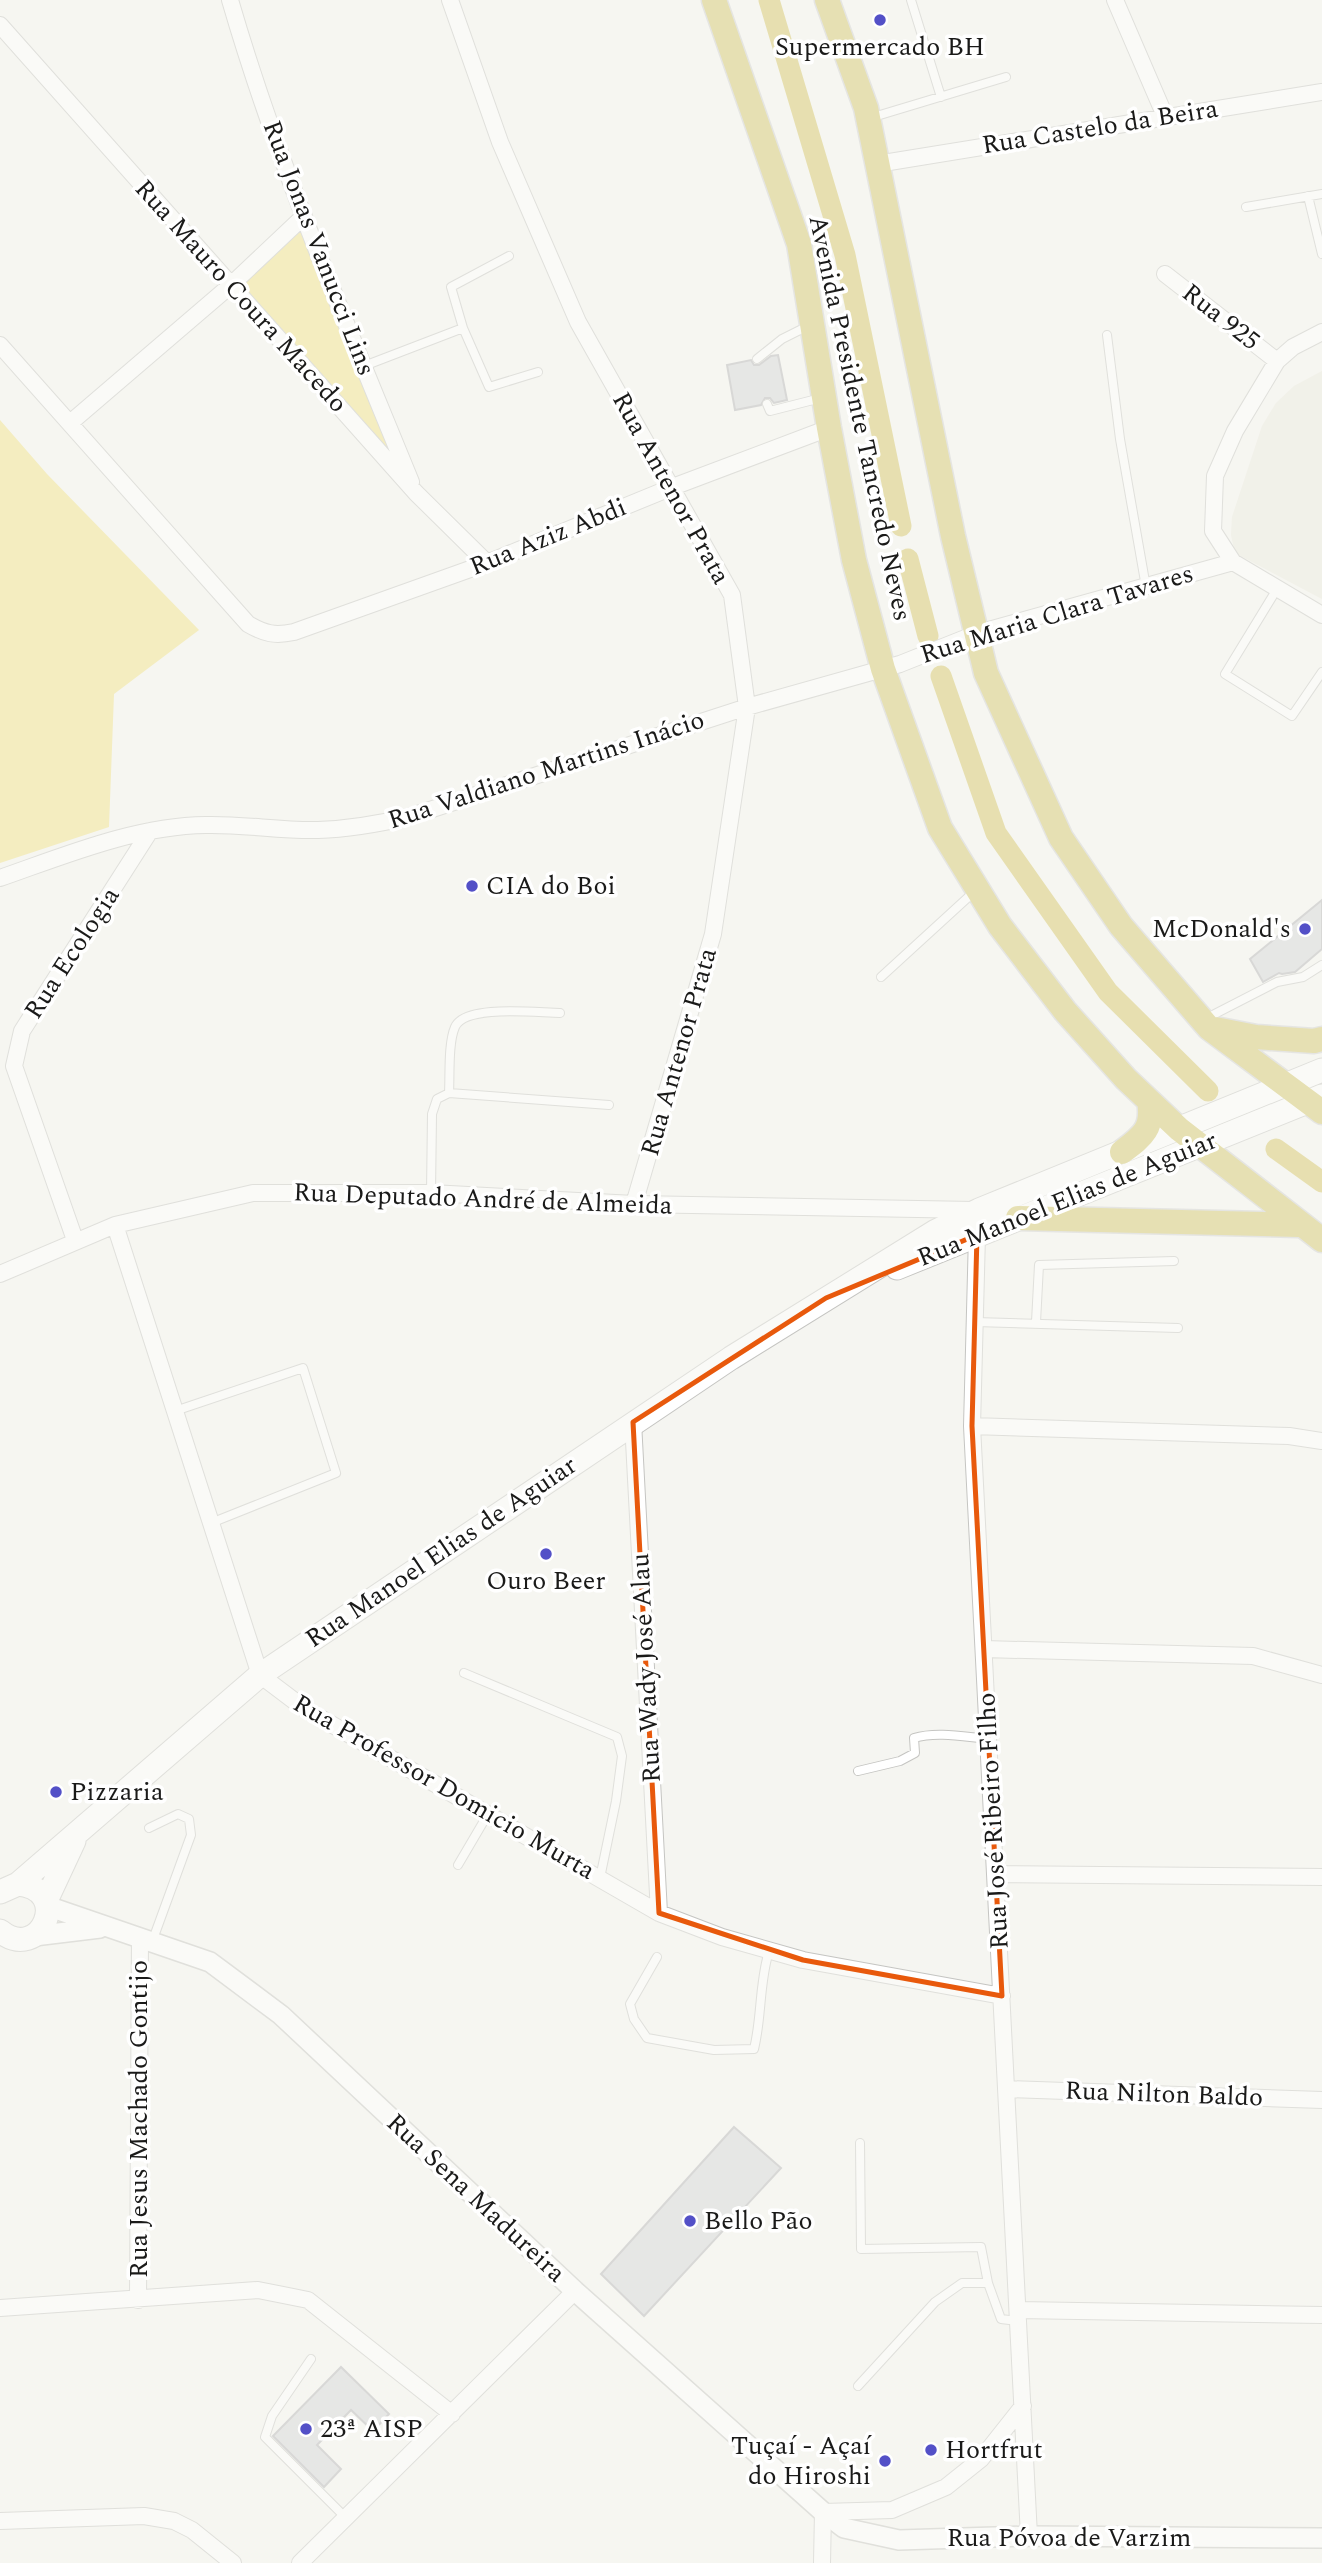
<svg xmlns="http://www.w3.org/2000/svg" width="1322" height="2563" font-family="Spectral,serif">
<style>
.built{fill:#eceadf}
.green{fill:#f1e285}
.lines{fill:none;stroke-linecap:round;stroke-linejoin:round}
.canal{stroke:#d4c462;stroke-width:21}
.building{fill:#d3d4d7;stroke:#b3b3b7;stroke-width:2}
.service-casing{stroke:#c5c5c2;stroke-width:10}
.minor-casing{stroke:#c5c5c2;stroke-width:18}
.tertiary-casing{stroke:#c5c5c2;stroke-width:22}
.secondary-casing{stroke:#c5c5c2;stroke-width:25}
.primary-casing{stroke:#d1d1d1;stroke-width:27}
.service{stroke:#fff;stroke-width:8}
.minor{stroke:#fff;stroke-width:16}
.tertiary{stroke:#fff;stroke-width:19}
.secondary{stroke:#fff;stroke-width:23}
.primary{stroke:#d2c668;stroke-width:24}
.marked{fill:none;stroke:#e8590c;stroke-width:5;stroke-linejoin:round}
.poi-dot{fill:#5350c7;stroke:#fff;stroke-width:2.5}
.labels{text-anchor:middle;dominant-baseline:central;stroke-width:7;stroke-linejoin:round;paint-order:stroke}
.poi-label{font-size:26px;fill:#1a1a19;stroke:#fff;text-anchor:start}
.street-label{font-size:26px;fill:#1a1a19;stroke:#fff}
</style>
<rect width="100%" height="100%" fill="#f5f5f1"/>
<path class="built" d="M 1322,371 L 1322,599 L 1235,553 L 1231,535 L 1232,517 L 1262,426 L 1276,403 L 1294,386 Z"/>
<path class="green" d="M 303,217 L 416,493 L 231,285 Z
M 0,420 L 47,474 L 199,630 L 114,694 L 109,827 L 0,863 Z"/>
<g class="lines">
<path class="canal" d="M 769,0 L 845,255 L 901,526
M 908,559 L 928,636
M 941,676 L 996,833 L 1108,992 L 1208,1091
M 1276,1149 L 1322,1182"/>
</g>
<path class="building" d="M 778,355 L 787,400 L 774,403 L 770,398 L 765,398 L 761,405 L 735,410 L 727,365 L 751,360 L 754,365 L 759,365 L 771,356 Z
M 1322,900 L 1322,949 L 1295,972 L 1282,974 L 1279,973 L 1263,982 L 1250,959 Z
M 734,2127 L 781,2168 L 644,2316 L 601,2274 Z
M 341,2367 L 389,2414 L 373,2431 L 351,2410 L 317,2445 L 341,2469 L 324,2487 L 273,2436 Z"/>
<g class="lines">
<g class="service-casing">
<path id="service" d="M 911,0 L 941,97
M 870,118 L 1006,77
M 1308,196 L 1322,254
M 1246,207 L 1322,194
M 463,328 L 451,287 L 509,256
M 1107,335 L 1120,439 L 1146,587
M 757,359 L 782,339 L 810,325
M 364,366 L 463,328 L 489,387 L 538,372
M 767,404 L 770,411 L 821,398
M 1277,589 L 1225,674 L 1292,716 L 1322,672
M 881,977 L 975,891
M 1205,1019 L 1277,982 L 1303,977 L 1322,965
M 449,1093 C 450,1075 448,1043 455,1027 C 465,1004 538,1013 560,1013
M 431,1193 L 432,1114 L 437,1099 L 449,1093 L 609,1105
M 975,1322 L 1178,1328
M 1036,1322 L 1039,1265 L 1174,1261
M 175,1411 L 303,1368 L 336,1473 L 211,1523
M 464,1673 L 617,1737 L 622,1756 L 616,1801 L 600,1878
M 858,1771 L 900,1761 L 915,1753 L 914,1738 C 937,1731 965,1737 988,1739
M 149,1828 L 178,1814 L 189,1819 L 191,1835 L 152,1942
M 458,1865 L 488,1814
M 657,1957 L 630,2004 L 634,2019 L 647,2038 L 714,2050 L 754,2049 C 762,2017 759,1983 769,1951
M 860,2143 L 861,2249 L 981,2247 L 988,2283 L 1001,2319 L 1018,2321
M 311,2359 L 272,2416 L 265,2437 L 346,2518
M 858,2386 L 935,2302 L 962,2283 L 988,2283"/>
</g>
<g class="minor-casing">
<path id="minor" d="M 230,0 C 278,165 346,323 411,482
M 450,0 L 500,142 L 578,322 L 732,595 L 747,707 L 713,934 L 634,1204
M 1115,0 L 1165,116
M 0,25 L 416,493 L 487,563
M 877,164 L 1322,92
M 1165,274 L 1277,361
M 1322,332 L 1293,347 L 1277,361 L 1235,431 L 1215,476 L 1213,531 L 1233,562 L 1322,615
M 0,345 L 248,624 C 265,634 275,636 294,632 L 487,563 L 670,488 L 829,428
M 70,423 L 231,285 L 303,217
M 0,878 C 66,855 135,826 206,825 C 243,824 281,831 318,830 C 349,829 378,824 408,817 L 747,707 L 900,664 L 978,633 L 1233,562
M 115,1225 L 260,1675 L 305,1709 L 659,1913 L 722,1937 L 803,1960 L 1002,1996
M 977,1235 L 972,1426 L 1029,2536
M 75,1240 L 14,1066 L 22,1031 L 150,831
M 0,1274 L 115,1225 L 253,1193 L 431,1193 L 634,1204 L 974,1210
M 633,1422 L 659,1913
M 972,1426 L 1289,1436 L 1322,1441
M 984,1649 L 1253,1656 L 1322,1675
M 995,1874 L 1322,1877
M 1006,2089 L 1322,2100
M 138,2300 L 140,1937
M 0,2308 L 258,2290 L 308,2300 L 452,2414
M 1018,2310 L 1322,2315
M 0,2521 L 144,2516 L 174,2521 L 192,2530 L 233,2563
M 300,2563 L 575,2291
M 822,2563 L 823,2512 L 892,2510 L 946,2487 L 981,2459 L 1023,2406"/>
</g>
<g class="tertiary-casing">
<path id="tertiary" d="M 47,1906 L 210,1962 L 281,2015 L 575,2291 L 823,2512 L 844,2528 L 899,2540 L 1029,2536 L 1322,2538
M 34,1936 L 100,1928"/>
</g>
<g class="secondary-casing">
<path id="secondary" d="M 897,1268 L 1322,1096
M 18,1884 L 260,1675 L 731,1358 L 936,1231 L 979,1210 L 1322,1070
M 0,1892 L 18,1884 C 73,1889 41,1964 0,1931
M 46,1901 L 74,1841"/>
</g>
<g class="primary-casing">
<path id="primary" d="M 714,0 L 799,244 L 829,428 L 854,560 L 883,669 L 940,828 L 1000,926 L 1065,1011 L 1126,1079 L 1179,1129 L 1322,1240
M 827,0 L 866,108 L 953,536 L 986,673 L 1061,838 L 1121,926 L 1209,1028 L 1322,1112
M 1215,1029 L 1256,1037 L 1314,1041 L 1322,1039
M 1122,1152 C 1142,1137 1154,1129 1149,1101
M 1018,1218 L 1299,1225"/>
</g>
<use href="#service" class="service"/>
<use href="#minor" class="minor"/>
<use href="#tertiary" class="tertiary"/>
<use href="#secondary" class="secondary"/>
<use href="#primary" class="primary"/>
</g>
<path d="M0 0H1322V2563H0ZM 977,1235 L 972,1426 L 1002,1996 L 803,1960 L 659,1913 L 633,1422 L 826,1298 Z" fill="#f5f5f1" fill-opacity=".55" fill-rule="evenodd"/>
<path class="marked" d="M 977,1235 L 972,1426 L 1002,1996 L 803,1960 L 659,1913 L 633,1422 L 826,1298 Z"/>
<g class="poi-dot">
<circle cx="880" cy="20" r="7"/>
<circle cx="472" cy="886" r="7"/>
<circle cx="1305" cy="929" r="7"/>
<circle cx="546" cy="1554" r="7"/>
<circle cx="56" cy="1792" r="7"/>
<circle cx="690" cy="2221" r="7"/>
<circle cx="306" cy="2429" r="7"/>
<circle cx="931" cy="2450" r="7"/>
<circle cx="885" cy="2461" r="7"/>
</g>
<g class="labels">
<g class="poi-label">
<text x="880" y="47" text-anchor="middle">Supermercado BH</text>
<text x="486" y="886">CIA do Boi</text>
<text x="1291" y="929" text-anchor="end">McDonald's</text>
<text x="546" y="1581" text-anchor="middle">Ouro Beer</text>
<text x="70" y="1792">Pizzaria</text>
<text x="704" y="2221">Bello Pão</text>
<text x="320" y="2429">23ª AISP</text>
<text x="871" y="2446" text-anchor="end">Tuçaí - Açaí<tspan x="871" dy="30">do Hiroshi</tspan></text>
<text x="945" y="2450">Hortfrut</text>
</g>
<g class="street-label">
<text transform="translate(1100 127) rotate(-9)">Rua Castelo da Beira</text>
<text transform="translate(319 248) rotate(69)">Rua Jonas Vanucci Lins</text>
<text transform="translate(241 296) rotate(48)">Rua Mauro Coura Macedo</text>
<text transform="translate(1221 317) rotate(38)">Rua 925</text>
<text transform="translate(860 418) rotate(78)">Avenida Presidente Tancredo Neves</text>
<text transform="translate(671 488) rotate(61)">Rua Antenor Prata</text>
<text transform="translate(548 537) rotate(-22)">Rua Aziz Abdi</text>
<text transform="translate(1057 614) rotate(-17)">Rua Maria Clara Tavares</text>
<text transform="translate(546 770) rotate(-18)">Rua Valdiano Martins Inácio</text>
<text transform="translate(72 953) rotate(-57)">Rua Ecologia</text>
<text transform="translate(679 1052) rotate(-74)">Rua Antenor Prata</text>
<text transform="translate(483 1199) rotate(2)">Rua Deputado André de Almeida</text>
<text transform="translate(1067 1199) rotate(-22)">Rua Manoel Elias de Aguiar</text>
<text transform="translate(441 1552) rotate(-34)">Rua Manoel Elias de Aguiar</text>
<text transform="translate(646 1668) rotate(-93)">Rua Wady José Alau</text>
<text transform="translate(444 1787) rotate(30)">Rua Professor Domicio Murta</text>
<text transform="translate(993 1821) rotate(-93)">Rua José Ribeiro Filho</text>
<text transform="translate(1164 2094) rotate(2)">Rua Nilton Baldo</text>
<text transform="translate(139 2119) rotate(-90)">Rua Jesus Machado Gontijo</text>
<text transform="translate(476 2198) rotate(43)">Rua Sena Madureira</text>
<text x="1069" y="2538">Rua Póvoa de Varzim</text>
</g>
</g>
</svg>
